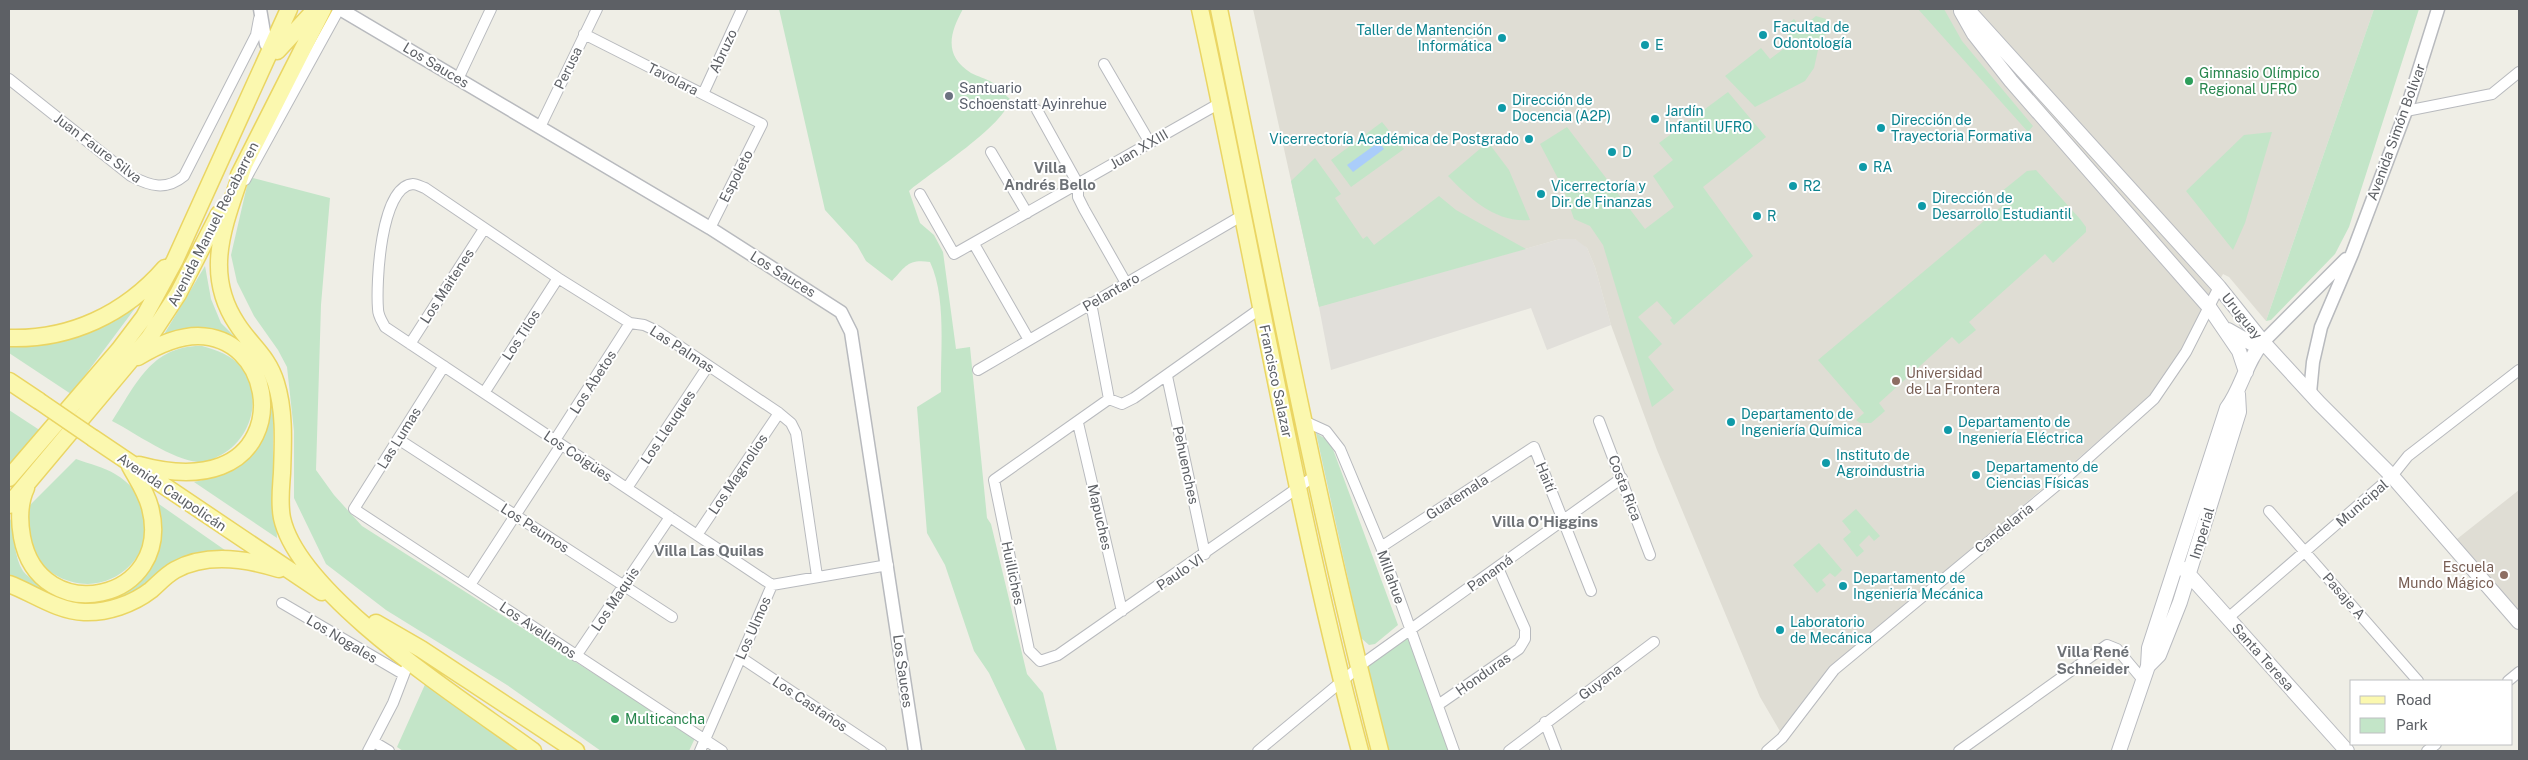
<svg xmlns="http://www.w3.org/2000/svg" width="2528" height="760" font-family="'Public Sans',sans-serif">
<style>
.industrial{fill:#e1dfda}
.education{fill:#dfddd4}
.green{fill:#c3e5c8}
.water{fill:#aacdfa}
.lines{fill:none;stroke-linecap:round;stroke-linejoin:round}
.minor-casing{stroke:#b8babe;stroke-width:12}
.tertiary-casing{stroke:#b8babe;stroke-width:15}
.secondary-casing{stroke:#b9bbc0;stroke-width:16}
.primary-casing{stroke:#ead563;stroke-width:19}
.minor{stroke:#fff;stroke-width:10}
.tertiary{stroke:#fff;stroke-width:12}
.secondary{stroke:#fff;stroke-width:14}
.primary{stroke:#fbf8af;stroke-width:16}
.primary-bridge-casing{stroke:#ead563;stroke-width:19;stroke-linecap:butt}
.primary-bridge{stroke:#fbf8af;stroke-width:16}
.culture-dot{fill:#0f9aa8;stroke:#fff;stroke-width:2}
.leisure-dot{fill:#2e9e5b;stroke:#fff;stroke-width:2}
.worship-dot{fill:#6b7280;stroke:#fff;stroke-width:2}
.education-dot{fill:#8d6e63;stroke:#fff;stroke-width:2}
.labels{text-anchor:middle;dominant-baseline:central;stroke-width:4;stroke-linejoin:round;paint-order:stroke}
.culture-label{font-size:14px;fill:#0d838f;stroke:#fff;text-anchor:start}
.street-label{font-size:14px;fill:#5d6065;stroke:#fff}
.leisure-label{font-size:14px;fill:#27864d;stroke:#fff;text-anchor:start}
.worship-label{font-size:14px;fill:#5b616d;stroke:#fff;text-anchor:start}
.education-label{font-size:14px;fill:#785e54;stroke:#fff;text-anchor:start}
.neighbourhood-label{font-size:15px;font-weight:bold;fill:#6e7277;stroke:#fff}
</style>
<rect width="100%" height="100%" fill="#efeee6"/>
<path class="industrial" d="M 1560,239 L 1575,239 L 1581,242 L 1587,248 L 1595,267 L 1611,325 L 1547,350 L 1531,308 L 1331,370 L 1319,307 Z"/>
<path class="education" d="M 1253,9 L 2374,9 L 2266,321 L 2229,277 L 2223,274 L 2171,368 L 2153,393 L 2066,469 L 1832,666 L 1781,733 L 1760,697 L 1657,450 L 1611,325 L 1595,267 L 1587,248 L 1575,239 L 1560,239 L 1319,307 Z
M 2519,490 L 2519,611 L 2457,539 Z"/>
<path class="green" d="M 779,9 L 963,9 C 949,34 944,56 971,73 C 978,77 986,78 993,83 C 999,87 1004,94 1010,99 C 1006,125 931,172 909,191 L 920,223 L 934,235 L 943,252 L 956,349 L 970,347 L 987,518 L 991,524 L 1027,674 L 1043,693 L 1057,751 L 1026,751 L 989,673 L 974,651 L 945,565 L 927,533 L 917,407 L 941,392 C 940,353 947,298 930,262 C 908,259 906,266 892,281 L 866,261 L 857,245 L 825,210 Z
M 1918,9 L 1944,9 L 1962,41 L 2033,126 L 2028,132 Z
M 2374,9 L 2419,9 L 2349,227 L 2335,254 L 2271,320 L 2266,321 Z
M 1816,16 L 1826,19 L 1832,27 L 1820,41 L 1814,68 L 1805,81 L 1755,107 L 1725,76 L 1761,48 L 1770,59 L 1793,42 L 1783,28 L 1794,19 L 1801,28 Z
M 1728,92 L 1766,137 L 1703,187 L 1753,256 L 1674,325 L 1670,320 L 1672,318 L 1657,301 L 1638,317 L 1662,344 L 1648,357 L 1674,390 L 1652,407 L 1603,245 L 1590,226 L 1574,219 L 1564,190 L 1540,144 L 1567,127 L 1645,229 L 1674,207 L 1653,176 L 1673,160 L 1659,143 Z
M 1382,122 L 1404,149 L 1351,187 L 1331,160 Z
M 2272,132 L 2245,223 L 2233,250 L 2186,191 L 2244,135 Z
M 1488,142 L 1509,170 L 1530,220 C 1496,223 1470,199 1448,176 Z
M 1315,158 L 1341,194 L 1335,198 L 1363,239 L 1367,236 L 1374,245 L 1439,196 L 1456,210 L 1526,249 L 1319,307 L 1291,181 Z
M 2036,170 L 2080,219 L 2086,227 L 2086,232 L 2053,263 L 2045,254 L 1969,322 L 1976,330 L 1959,344 L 1952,337 L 1879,403 L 1885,411 L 1871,423 L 1860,423 L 1856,420 L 1864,413 L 1818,360 L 2003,205 L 1996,196 L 2027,171 Z
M 249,177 L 330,198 L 321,305 L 316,470 L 334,495 L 362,526 L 695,738 L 689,751 L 601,751 L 507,685 L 386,610 L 326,564 L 294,498 L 294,431 L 287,367 L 278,350 L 254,316 L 237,282 L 231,255 Z
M 205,266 L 211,299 L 221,323 L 252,354 L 266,374 L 274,404 L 273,449 L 277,538 L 194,482 C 243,471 246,460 268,418 L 236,346 L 160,341 Z
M 139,303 L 71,394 L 9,353 L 9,345 L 37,345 Z
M 202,346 C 216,350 232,355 241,367 C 265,397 250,443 217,457 C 211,460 205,463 198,462 C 171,459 137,434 112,421 C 136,385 151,345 202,346 Z
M 9,410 L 41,431 L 9,468 Z
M 1316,433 L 1329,441 L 1334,452 L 1398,625 L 1375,644 L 1369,645 L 1361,638 Z
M 76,459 C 89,464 104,467 115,474 C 186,516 127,610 59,577 C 47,571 35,560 31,547 C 27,535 27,521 26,509 Z
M 156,502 L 232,555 C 215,556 195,556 180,564 C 149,580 122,612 84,608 C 56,606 34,589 9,580 L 9,522 L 11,519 C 14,535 14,557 23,571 C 26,575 33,580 37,583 C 67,611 111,610 140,581 C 161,561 161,528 156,502 Z
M 1856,509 L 1880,536 L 1874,541 L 1869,535 L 1859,545 L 1864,551 L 1857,557 L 1843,539 L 1851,532 L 1842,521 Z
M 1819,543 L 1842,570 L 1835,577 L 1830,573 L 1822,580 L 1826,585 L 1817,593 L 1793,565 Z
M 1411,630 L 1454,751 L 1380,751 L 1358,668 Z
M 427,680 L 525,751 L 403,751 L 397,747 Z"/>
<path class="water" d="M 1379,142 L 1384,149 L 1353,172 L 1347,165 Z"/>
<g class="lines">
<g class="minor-casing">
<path id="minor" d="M 584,34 L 762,124 L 710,228
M 1104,64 L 1150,143
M 9,79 L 131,176 C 150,186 166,191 184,176 L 256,35 L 259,19
M 458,79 L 491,9
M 703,94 L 742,9
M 1037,110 L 1078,184 L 1078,197 L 1084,209 L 1126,283
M 2406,111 L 2492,94 L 2519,72
M 540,127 L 597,9
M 991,152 L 1027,213
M 245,180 L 339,9
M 920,194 L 954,254 L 1220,103
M 974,244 L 1029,340
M 1091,303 L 1109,399
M 1261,308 L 1134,398 L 1122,404 L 1109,399 L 994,480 L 1029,650 L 1040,661 L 1058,655 L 1316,475
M 410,344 L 484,229
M 444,366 L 354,509 L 722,751
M 978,370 L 1243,215
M 1167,376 L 1205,554
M 484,393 L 558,278
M 1304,421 L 1326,431 L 1340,449 L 1381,547 L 1454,751
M 1599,421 L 1650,555
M 1078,423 L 1122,611
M 398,439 L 672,617
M 555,440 L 630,323
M 627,488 L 708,366
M 2269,511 L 2418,681
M 697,535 L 779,413
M 1381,547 L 1534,447 L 1591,591
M 470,585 L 561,445
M 772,585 L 385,327 C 382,321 378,316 378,309 C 376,285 380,186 413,184 C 416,184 422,187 425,188 L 558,278 L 630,323 L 644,325 L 657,331 L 779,413 L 791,423 L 796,433 L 817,576
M 282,603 L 403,674
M 2228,618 L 2392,476 L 2408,456 L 2519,370
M 576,656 L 670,517
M 740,657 L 881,751
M 2508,681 L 2519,672
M 1438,705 L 1519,649 L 1525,639 L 1525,629 L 1498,568
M 1545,722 L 1556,751
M 374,742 L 389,751
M 368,751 L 393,703 L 406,669
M 700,751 L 772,585 L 888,565
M 1258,751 L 1365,662 L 1622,478
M 1509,751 L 1654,642
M 1767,751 L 1782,738 L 1834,670 L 2068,476 L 2154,399 L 2186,352 L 2219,287
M 1959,751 L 2107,645 L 2117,649 L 2143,680
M 2427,751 L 2436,744"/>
</g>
<g class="tertiary-casing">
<path id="tertiary" d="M 260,9 L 266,44
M 340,9 L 710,228 L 841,312 L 851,332 L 915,751
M 2263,342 L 2346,259
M 2310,393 L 2313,362 L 2321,327 L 2352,254 L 2406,111 L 2438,9"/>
</g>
<g class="secondary-casing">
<path id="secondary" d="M 1967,9 L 2219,287 L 2263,342 L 2319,403 L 2392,476 L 2519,622
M 1961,11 L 1974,34 L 2011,81 L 2209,307 L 2239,351 L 2246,372
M 2228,330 L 2258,347
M 2184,569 L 2347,751
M 2148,666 L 2159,655 L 2180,602 L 2239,412 L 2238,394
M 2119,751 L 2148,666 L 2149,648 L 2227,408 C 2242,388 2246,361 2263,342"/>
</g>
<g class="primary-casing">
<path id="primary" d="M 1200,9 C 1254,256 1295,506 1360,751
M 1219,9 C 1270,257 1317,506 1380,751
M 277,51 L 316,9
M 244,165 C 227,219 201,270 237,324 C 251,346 268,356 276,383 C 285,412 283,443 282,473 C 281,488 279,503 282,518 C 299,597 468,703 533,751
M 239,175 L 323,9
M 9,338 C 70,340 125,314 165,268
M 138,357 C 156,346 177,336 198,336 C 269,337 287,441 221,466 C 195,476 165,472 139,465
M 9,381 L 39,401
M 93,438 L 322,592
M 9,478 L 119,350 L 144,317 L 175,260 L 289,9
M 26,488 C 19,503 19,520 22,537 C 39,630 175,602 150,507 C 146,492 137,479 130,466
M 9,505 L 149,338 L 178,294 L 219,214
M 9,584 C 33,593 57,611 84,612 C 107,613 133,604 151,590 C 159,583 166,575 175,570 C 206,553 247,559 279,569
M 376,623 L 421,649 L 576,751"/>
</g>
<use href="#minor" class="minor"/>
<use href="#tertiary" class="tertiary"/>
<use href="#secondary" class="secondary"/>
<use href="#primary" class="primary"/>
<g class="primary-bridge-casing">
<path id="primary-bridge" d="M 39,401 L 93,438"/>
</g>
<use href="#primary-bridge" class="primary-bridge"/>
</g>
<g class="culture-dot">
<circle cx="1763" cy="35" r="5"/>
<circle cx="1502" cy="38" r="5"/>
<circle cx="1645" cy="45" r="5"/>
<circle cx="1502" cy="108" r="5"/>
<circle cx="1655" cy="119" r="5"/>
<circle cx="1881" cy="128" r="5"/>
<circle cx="1529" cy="139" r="5"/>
<circle cx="1612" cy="152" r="5"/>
<circle cx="1863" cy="167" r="5"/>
<circle cx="1793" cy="186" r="5"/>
<circle cx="1541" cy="194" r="5"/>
<circle cx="1922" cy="206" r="5"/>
<circle cx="1757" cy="216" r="5"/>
<circle cx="1731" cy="422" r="5"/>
<circle cx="1948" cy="430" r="5"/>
<circle cx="1826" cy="463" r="5"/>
<circle cx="1976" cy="475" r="5"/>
<circle cx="1843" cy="586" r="5"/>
<circle cx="1780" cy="630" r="5"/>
</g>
<g class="leisure-dot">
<circle cx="2189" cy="81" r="5"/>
<circle cx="615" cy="719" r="5"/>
</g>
<circle class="worship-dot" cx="949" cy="96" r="5"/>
<g class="education-dot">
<circle cx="1896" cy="381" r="5"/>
<circle cx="2504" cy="575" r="5"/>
</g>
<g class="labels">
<g class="culture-label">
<text x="1773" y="27">Facultad de<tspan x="1773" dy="16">Odontología</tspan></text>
<text x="1492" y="30" text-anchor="end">Taller de Mantención<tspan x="1492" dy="16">Informática</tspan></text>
<text x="1655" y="45">E</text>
<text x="1512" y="100">Dirección de<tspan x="1512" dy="16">Docencia (A2P)</tspan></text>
<text x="1665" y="111">Jardín<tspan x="1665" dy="16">Infantil UFRO</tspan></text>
<text x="1891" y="120">Dirección de<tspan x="1891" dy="16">Trayectoria Formativa</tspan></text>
<text x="1519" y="139" text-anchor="end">Vicerrectoría Académica de Postgrado</text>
<text x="1622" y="152">D</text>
<text x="1873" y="167">RA</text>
<text x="1551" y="186">Vicerrectoría y<tspan x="1551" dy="16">Dir. de Finanzas</tspan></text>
<text x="1803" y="186">R2</text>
<text x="1932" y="198">Dirección de<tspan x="1932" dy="16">Desarrollo Estudiantil</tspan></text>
<text x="1767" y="216">R</text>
<text x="1741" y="414">Departamento de<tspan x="1741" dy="16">Ingeniería Química</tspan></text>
<text x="1958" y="422">Departamento de<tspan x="1958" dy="16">Ingeniería Eléctrica</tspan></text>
<text x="1836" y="455">Instituto de<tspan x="1836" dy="16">Agroindustria</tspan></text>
<text x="1986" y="467">Departamento de<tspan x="1986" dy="16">Ciencias Físicas</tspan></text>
<text x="1853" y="578">Departamento de<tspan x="1853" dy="16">Ingeniería Mecánica</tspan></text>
<text x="1790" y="622">Laboratorio<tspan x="1790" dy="16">de Mecánica</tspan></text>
</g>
<g class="street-label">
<text transform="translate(723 51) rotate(-65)">Abruzo</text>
<text transform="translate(436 65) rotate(31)">Los Sauces</text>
<text transform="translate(568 68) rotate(-64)">Perusa</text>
<text transform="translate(673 79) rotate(27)">Tavolara</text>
<text transform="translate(2396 132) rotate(-70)">Avenida Simón Bolívar</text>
<text transform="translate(98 148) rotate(37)">Juan Faure Silva</text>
<text transform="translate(1139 149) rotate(-30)">Juan XXIII</text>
<text transform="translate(736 176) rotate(-63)">Espoleto</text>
<text transform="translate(213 224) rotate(-63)">Avenida Manuel Recabarren</text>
<text transform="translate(783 274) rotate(32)">Los Sauces</text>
<text transform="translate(447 286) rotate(-57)">Los Maitenes</text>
<text transform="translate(1111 292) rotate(-30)">Pelantaro</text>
<text transform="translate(2242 316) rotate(51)">Uruguay</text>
<text transform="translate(521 335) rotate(-57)">Los Tilos</text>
<text transform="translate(682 349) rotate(33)">Las Palmas</text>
<text transform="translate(1276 381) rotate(78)">Francisco Salazar</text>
<text transform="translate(593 382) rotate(-57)">Los Abetos</text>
<text transform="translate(668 427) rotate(-56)">Los Lleuques</text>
<text transform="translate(399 438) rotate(-58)">Las Lumas</text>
<text transform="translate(578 456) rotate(34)">Los Coigües</text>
<text transform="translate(1186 465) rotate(78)">Pehuenches</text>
<text transform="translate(738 474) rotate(-56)">Los Magnolios</text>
<text transform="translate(1546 477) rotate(67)">Haití</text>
<text transform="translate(1625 488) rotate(69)">Costa Rica</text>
<text transform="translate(172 492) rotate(34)">Avenida Caupolicán</text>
<text transform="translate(1457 497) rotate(-33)">Guatemala</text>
<text transform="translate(2362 503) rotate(-41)">Municipal</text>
<text transform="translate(1100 517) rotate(77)">Mapuches</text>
<text transform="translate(535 528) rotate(33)">Los Peumos</text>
<text transform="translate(2004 528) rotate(-39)">Candelaria</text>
<text transform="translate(2202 533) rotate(-73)">Imperial</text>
<text transform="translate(1180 572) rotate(-34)">Paulo VI</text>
<text transform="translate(1013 573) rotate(78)">Huilliches</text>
<text transform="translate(1490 573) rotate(-36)">Panamá</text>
<text transform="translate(1391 577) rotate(70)">Millahue</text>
<text transform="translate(2344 596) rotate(49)">Pasaje A</text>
<text transform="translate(615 599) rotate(-56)">Los Maquis</text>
<text transform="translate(753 628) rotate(-66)">Los Ulmos</text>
<text transform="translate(538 630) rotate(34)">Los Avellanos</text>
<text transform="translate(342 639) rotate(31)">Los Nogales</text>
<text transform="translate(2263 657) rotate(48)">Santa Teresa</text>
<text transform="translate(903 671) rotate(82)">Los Sauces</text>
<text transform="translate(1483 674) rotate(-35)">Honduras</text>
<text transform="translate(1600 682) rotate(-37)">Guyana</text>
<text transform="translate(810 704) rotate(34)">Los Castaños</text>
</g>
<g class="leisure-label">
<text x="2199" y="73">Gimnasio Olímpico<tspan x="2199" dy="16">Regional UFRO</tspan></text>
<text x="625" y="719">Multicancha</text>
</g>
<g class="worship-label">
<text x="959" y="88">Santuario<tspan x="959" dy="16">Schoenstatt Ayinrehue</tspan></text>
</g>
<g class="education-label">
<text x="1906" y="373">Universidad<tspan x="1906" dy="16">de La Frontera</tspan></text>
<text x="2494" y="567" text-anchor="end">Escuela<tspan x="2494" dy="16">Mundo Mágico</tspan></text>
</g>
<g class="neighbourhood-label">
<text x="1050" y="167">Villa<tspan x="1050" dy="17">Andrés Bello</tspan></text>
<text x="1545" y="521">Villa O'Higgins</text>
<text x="709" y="550">Villa Las Quilas</text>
<text x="2093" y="651">Villa René<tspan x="2093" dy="17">Schneider</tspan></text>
</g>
</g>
<rect width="2528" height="760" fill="none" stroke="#5d6065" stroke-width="20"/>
<rect x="2350" y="680" width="162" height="65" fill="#ffffff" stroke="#bebfc1"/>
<rect x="2360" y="696" width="25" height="8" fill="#fbf8af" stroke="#bebfc1"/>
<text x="2396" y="705" font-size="15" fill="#5d6065">Road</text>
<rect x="2360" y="718" width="25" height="15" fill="#c3e5c8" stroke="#bebfc1"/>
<text x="2396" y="730" font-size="15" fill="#5d6065">Park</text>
</svg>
